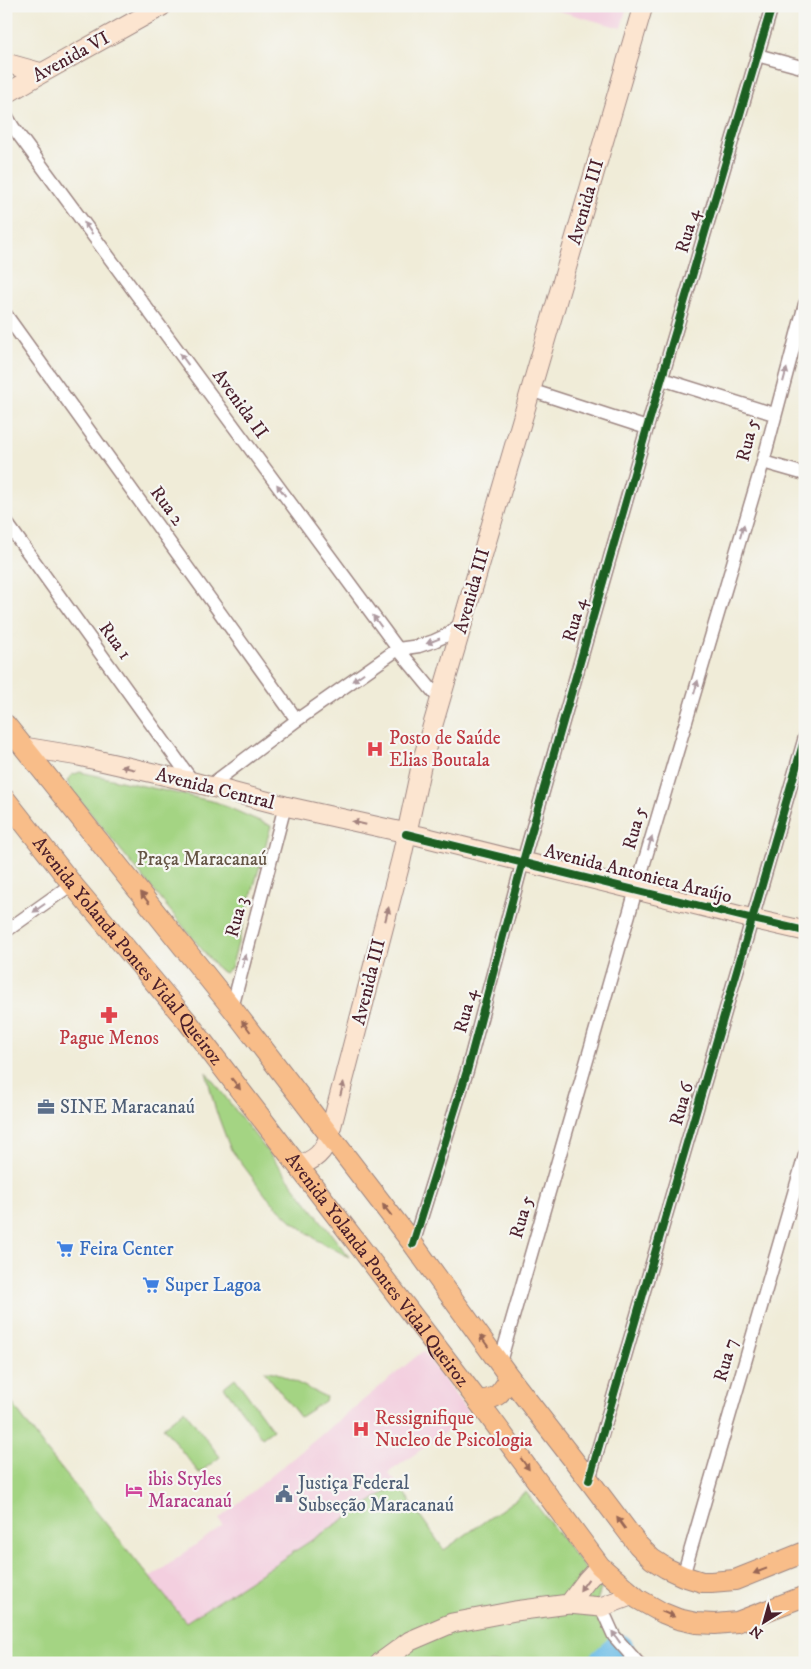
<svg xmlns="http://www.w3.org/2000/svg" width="811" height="1669" font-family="'IM FELL DW Pica',serif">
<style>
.built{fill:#f3cfdf}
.green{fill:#a4d483;stroke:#777a57}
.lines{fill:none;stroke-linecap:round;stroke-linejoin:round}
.river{stroke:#6bbce6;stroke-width:30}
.street-casing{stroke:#9d8682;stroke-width:15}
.secondary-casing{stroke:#9d8682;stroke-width:21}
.primary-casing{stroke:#9d8682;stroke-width:22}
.street{stroke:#fff;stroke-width:12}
.secondary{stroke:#fce5d0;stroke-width:19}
.primary{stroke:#f8bd89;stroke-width:20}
.cycleway-casing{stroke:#f6f6f2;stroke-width:11}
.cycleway{stroke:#1b5e20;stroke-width:8}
.oneway{fill:#ae9aa0}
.oneway2{fill:#a3827e}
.oneway3{fill:#986655}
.labels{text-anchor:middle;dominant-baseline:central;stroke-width:4.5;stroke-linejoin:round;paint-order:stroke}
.street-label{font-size:19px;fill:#4a1f2b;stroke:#f6f6f2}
.health-label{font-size:19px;fill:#be3a42;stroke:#f6f6f2;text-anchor:start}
.park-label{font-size:19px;fill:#655545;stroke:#f6f6f2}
.service-label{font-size:19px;fill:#4e5e75;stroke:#f6f6f2;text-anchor:start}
.shop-label{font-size:19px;fill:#366cbe;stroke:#f6f6f2;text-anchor:start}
.hotel-label{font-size:19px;fill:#b23c85;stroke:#f6f6f2;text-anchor:start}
</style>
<rect width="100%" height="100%" fill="#f6f6f2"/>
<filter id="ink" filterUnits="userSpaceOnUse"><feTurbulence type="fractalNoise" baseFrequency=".02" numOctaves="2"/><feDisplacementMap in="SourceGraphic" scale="10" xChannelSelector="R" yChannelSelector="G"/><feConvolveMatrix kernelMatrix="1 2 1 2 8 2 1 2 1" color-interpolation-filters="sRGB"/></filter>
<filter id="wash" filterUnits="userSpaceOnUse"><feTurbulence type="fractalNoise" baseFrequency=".0096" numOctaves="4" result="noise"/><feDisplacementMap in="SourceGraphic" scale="20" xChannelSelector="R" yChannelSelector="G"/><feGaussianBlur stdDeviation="1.12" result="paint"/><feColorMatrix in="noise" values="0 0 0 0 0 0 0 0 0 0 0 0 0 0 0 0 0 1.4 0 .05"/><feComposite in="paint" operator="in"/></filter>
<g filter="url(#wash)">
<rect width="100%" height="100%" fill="#f0ecd8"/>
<path class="built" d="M 541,6 L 627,6 L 621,28 Z
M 423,1351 L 470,1415 L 388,1473 L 398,1484 L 186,1622 L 150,1578 L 223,1525 L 219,1519 Z"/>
<path class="green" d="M 80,772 L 216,802 L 271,826 L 231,968 L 225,973 L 218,969 L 70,788 L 67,781 L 72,775 Z
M 206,1072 L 349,1257 L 317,1240 L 292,1221 L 267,1197 L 230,1148 L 215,1108 Z
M 264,1371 L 275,1372 L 326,1397 L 325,1401 L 300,1417 Z
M 235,1378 L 273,1430 L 262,1438 L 224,1387 Z
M 6,1395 L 47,1451 L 186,1622 L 398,1484 L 444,1550 L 526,1492 L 601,1589 L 595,1607 L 648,1663 L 6,1663 Z
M 184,1410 L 220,1457 L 199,1473 L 163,1427 Z"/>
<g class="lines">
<path class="river" d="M 603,1663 L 619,1649"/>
</g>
</g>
<g filter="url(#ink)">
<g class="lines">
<g class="street-casing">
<path id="street" d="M 757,55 L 805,68
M 6,115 L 13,127 L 398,649 L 440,700
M 6,315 L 297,720
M 662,379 L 774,414
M 530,390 L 647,428
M 763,462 L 805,474
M 6,522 L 193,782
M 208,787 L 297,720 L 398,649 L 419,646 L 434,641 L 447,635 L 463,622
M 6,931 L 72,884
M 232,1008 L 285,806
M 413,1244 L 467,1071 L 520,872 L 647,428 L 772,6
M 500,1362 L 636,890 L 763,462 L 805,304
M 589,1480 L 805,737
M 683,1576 L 805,1155
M 601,1607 L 614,1636 L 638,1663"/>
</g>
<g class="secondary-casing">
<path id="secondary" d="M 6,63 L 42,73
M 6,94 L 42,73 L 162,6
M 24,747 L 79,756 L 193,782 L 285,806 L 420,836 L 753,919 L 805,931
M 298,1165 C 315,1161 324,1152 329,1136 L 401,860 L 422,762 L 643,6
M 569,1604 L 587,1580 L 600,1566
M 380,1663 L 410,1641 L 452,1623 L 515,1611 L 569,1604 L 601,1607 L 633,1595"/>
</g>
<g class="primary-casing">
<g id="primary">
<path d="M 6,725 L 232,1008 L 413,1244 L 510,1378 L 589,1480 L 638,1545 L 652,1559 L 666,1568 L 683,1576 L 702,1582 L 711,1582 L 735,1580 L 805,1552"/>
<path id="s1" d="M 6,800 L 72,884 L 187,1021 L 478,1401 L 600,1566 L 638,1599 L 663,1613 L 678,1619 L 696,1623 L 715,1624 L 737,1622 L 805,1596"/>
<path d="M 478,1401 C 498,1399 500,1394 510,1378"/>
</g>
</g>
<use href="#street" class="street"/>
<use href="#secondary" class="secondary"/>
<use href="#primary" class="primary"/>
<g class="cycleway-casing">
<path id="cycleway" d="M 406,834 L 753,919 L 805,931
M 413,1244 L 467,1071 L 520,872 L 647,428 L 772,6
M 589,1480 L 805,737"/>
</g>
<use href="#cycleway" class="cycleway"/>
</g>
<defs><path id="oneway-solid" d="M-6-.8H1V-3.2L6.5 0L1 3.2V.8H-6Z" transform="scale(1.25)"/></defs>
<g class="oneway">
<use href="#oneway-solid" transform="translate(88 228) rotate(-126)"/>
<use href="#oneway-solid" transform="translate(184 359) rotate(-126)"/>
<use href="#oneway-solid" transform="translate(785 375) rotate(-75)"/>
<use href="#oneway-solid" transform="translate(281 490) rotate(-126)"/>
<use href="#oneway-solid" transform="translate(742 531) rotate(-74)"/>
<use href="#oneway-solid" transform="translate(377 621) rotate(-126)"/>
<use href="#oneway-solid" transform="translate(433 641) rotate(159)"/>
<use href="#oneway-solid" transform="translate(358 677) rotate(145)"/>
<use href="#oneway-solid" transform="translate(696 687) rotate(-74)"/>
<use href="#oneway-solid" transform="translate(650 843) rotate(-74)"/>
<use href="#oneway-solid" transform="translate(39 908) rotate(145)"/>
<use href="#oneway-solid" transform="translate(244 961) rotate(-75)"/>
<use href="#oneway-solid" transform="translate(616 1637) rotate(-125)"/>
</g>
<g class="oneway2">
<use href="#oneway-solid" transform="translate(128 768) rotate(-167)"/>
<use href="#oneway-solid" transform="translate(359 823) rotate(-167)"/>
<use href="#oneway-solid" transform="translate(387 914) rotate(-76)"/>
<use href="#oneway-solid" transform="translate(342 1089) rotate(-76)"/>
<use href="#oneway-solid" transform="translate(584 1585) rotate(126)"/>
</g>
<g class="oneway3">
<use href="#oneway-solid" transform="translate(145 898) rotate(-128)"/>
<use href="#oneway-solid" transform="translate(246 1026) rotate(-127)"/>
<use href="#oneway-solid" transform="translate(236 1084) rotate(52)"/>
<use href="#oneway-solid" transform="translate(387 1210) rotate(-128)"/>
<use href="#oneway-solid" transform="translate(484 1341) rotate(-126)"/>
<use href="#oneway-solid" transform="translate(525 1464) rotate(54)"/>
<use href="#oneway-solid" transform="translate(621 1523) rotate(-126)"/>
<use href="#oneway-solid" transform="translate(760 1571) rotate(159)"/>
<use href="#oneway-solid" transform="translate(668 1614) rotate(23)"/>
</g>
</g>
<defs>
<g id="hospital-bare" transform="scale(1.35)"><path d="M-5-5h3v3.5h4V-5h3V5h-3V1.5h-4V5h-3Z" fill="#e0444e" stroke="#f6f6f2" stroke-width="2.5" paint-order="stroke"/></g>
<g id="pharmacy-bare" transform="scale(1.35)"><path d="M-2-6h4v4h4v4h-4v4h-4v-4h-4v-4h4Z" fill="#e0444e" stroke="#f6f6f2" stroke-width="2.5" paint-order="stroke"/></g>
<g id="office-bare" transform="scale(1.35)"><path d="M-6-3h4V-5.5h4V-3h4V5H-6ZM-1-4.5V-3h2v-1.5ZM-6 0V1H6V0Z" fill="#5c6f8a" stroke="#f6f6f2" stroke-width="2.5" paint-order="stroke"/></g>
<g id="supermarket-bare" transform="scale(1.35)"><path d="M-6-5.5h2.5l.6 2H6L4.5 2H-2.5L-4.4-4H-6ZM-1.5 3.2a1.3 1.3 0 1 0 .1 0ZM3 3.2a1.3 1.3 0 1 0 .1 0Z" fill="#3f7fe0" stroke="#f6f6f2" stroke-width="2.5" paint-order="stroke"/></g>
<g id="hotel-bare" transform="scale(1.35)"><path d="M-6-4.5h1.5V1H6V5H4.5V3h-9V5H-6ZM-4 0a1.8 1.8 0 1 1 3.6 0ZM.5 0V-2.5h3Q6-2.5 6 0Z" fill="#d1479c" stroke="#f6f6f2" stroke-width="2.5" paint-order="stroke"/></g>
<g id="civic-bare" transform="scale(1.35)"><path d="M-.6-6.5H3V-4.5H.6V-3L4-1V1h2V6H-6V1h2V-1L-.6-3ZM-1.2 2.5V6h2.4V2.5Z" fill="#5c6f8a" stroke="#f6f6f2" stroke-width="2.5" paint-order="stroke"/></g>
</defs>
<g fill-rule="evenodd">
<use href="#hospital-bare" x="375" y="749"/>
<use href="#pharmacy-bare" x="109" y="1015"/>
<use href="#office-bare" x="46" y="1107"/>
<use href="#supermarket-bare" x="65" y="1249"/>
<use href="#supermarket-bare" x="151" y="1285"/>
<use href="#hospital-bare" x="361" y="1429"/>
<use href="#hotel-bare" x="134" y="1490"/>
<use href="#civic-bare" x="284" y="1494"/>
</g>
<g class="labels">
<g class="street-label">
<text transform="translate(71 57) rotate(-29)">Avenida VI</text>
<text transform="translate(586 202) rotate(-74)">Avenida III</text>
<text transform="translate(688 231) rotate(-74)">Rua 4</text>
<text transform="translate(240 404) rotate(54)">Avenida II</text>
<text transform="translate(748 440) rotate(-76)">Rua 5</text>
<text transform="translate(167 506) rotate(54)">Rua 2</text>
<text transform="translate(472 591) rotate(-74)">Avenida III</text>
<text transform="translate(575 620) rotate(-74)">Rua 4</text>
<text transform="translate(115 641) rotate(54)">Rua 1</text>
<text transform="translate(215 789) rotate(14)">Avenida Central</text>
<text transform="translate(635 828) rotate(-74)">Rua 5</text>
<text transform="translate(638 874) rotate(14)">Avenida Antonieta Araújo</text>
<text transform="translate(237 917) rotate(-75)">Rua 3</text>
<text stroke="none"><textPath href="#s1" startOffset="194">Avenida Yolanda Pontes Vidal Queiroz</textPath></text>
<text transform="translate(369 982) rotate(-76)">Avenida III</text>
<text transform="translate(466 1011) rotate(-75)">Rua 4</text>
<text transform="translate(682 1104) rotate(-74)">Rua 6</text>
<text transform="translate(522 1217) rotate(-74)">Rua 5</text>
<text stroke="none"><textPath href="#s1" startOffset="599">Avenida Yolanda Pontes Vidal Queiroz</textPath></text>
<text transform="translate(726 1360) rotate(-74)">Rua 7</text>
</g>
<g class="health-label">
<text x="389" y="738">Posto de Saúde<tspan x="389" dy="22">Elias Boutala</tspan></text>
<text x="109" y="1038" text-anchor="middle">Pague Menos</text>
<text x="375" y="1418">Ressignifique<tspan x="375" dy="22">Nucleo de Psicologia</tspan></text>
</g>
<g class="park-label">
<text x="202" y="859">Praça Maracanaú</text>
</g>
<g class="service-label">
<text x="60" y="1107">SINE Maracanaú</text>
<text x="298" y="1483">Justiça Federal<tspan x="298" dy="22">Subseção Maracanaú</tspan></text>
</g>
<g class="shop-label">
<text x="79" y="1249">Feira Center</text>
<text x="165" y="1285">Super Lagoa</text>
</g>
<g class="hotel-label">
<text x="148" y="1479">ibis Styles<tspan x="148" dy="22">Maracanaú</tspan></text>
</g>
</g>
<rect width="811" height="1669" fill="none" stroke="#f6f6f2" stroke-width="25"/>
<g transform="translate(764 1622) rotate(217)" stroke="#f6f6f2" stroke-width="4" paint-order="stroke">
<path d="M0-4L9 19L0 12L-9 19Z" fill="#4a1f2b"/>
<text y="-8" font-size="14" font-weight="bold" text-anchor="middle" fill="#4a1f2b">N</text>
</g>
</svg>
